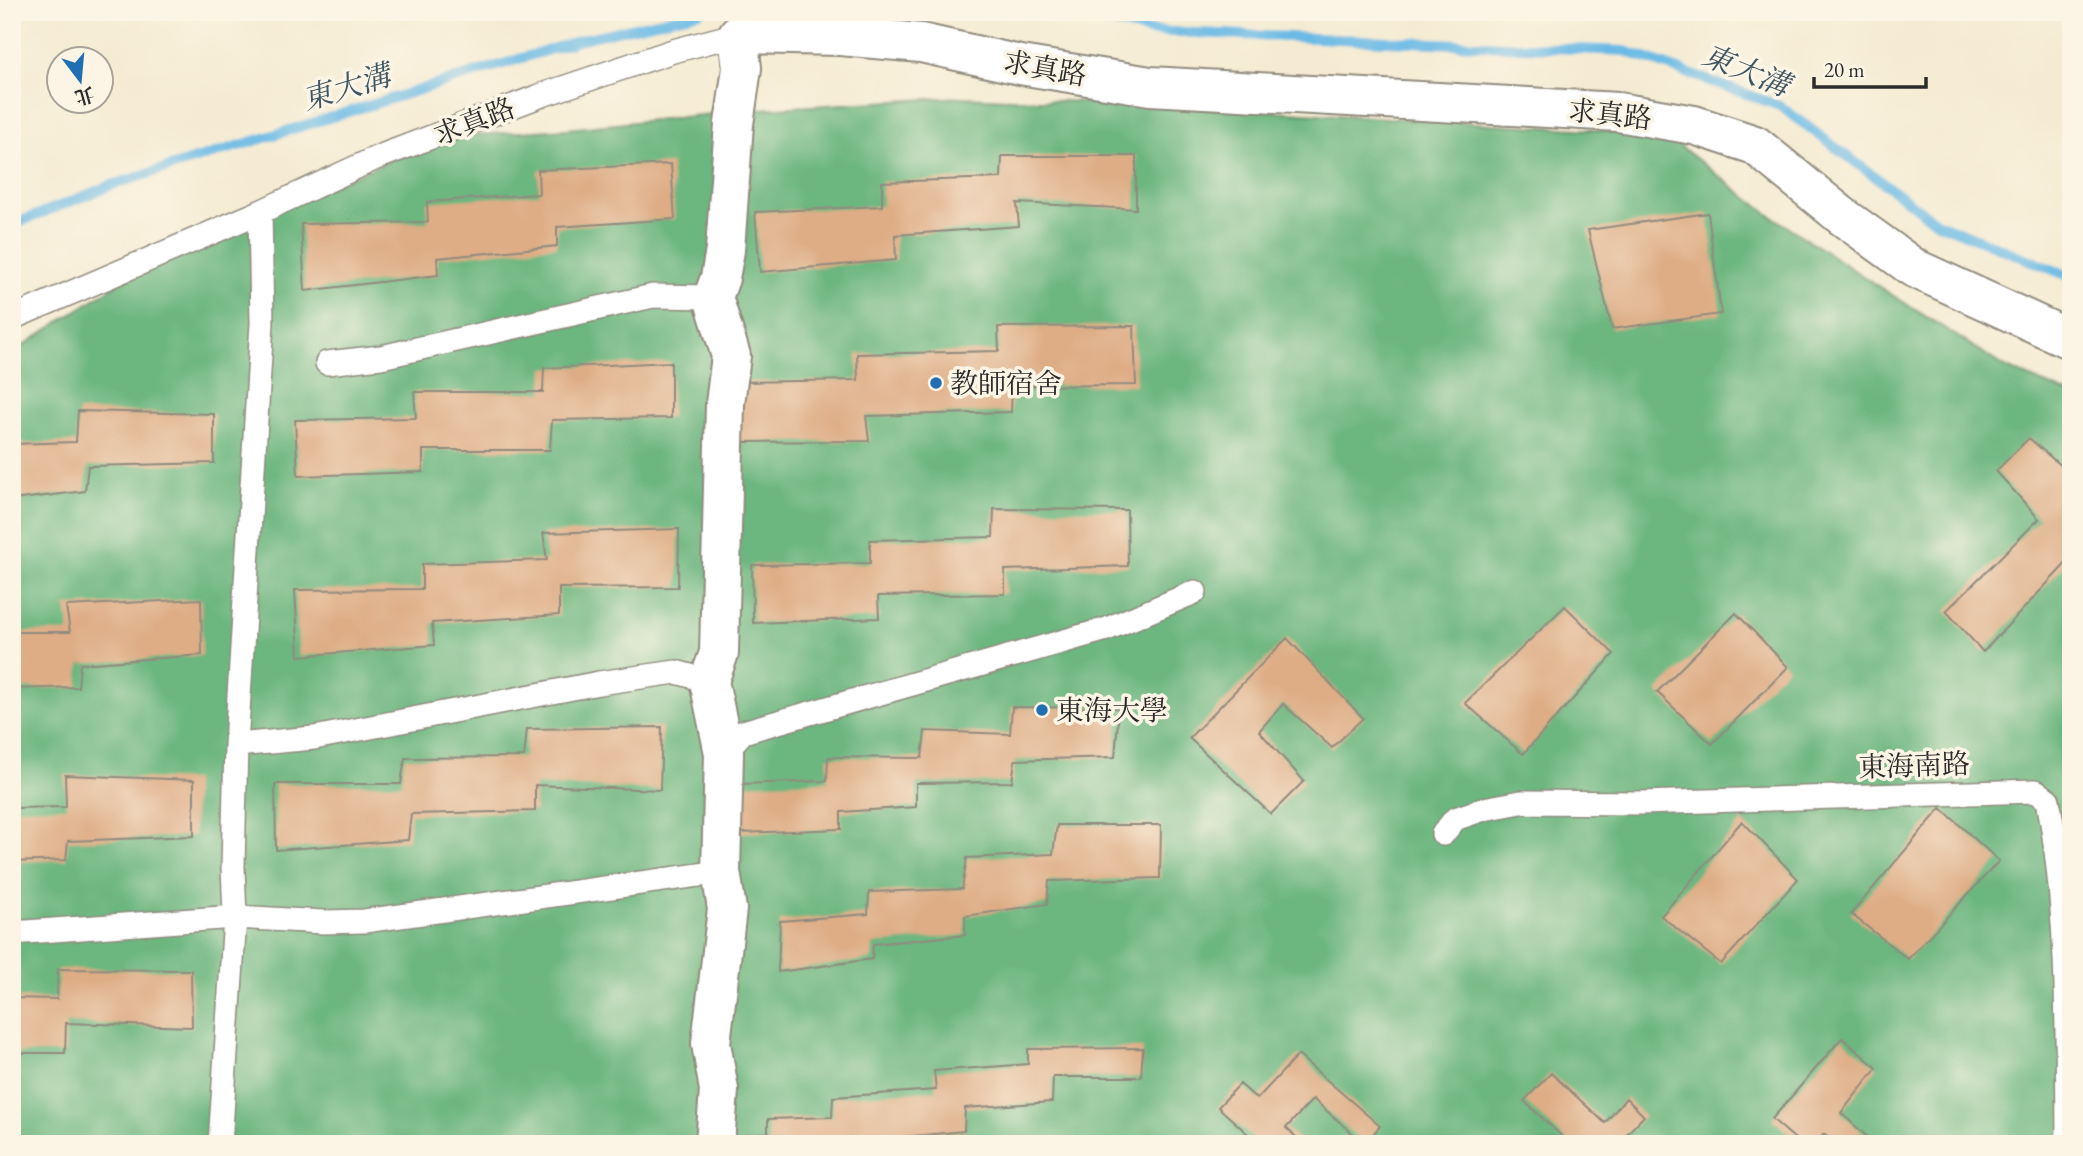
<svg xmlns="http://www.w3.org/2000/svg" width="2083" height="1156" font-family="'EB Garamond','Noto Serif TC',serif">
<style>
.forest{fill:#6cb67f;stroke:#4c7055;stroke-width:2}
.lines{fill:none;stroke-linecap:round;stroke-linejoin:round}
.stream{stroke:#6abae5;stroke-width:10}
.building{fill:#dead86}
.service-casing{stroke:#908b7e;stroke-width:26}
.minor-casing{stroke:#908b7e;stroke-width:42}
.service{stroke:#fff;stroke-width:23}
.minor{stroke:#fff;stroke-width:38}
.poi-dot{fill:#1f6fb2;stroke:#fcf5e5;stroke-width:2.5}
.labels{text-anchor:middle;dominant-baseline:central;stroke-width:7;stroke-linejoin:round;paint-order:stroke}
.street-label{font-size:28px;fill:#2b2b2b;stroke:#fcf5e5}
.poi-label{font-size:28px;fill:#2b2b2b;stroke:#fcf5e5;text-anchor:start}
.water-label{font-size:30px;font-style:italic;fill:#3e5663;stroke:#fcf5e5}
</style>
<rect width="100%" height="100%" fill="#fcf5e5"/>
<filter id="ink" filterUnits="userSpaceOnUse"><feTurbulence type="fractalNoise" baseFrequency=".0143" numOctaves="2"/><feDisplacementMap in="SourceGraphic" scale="14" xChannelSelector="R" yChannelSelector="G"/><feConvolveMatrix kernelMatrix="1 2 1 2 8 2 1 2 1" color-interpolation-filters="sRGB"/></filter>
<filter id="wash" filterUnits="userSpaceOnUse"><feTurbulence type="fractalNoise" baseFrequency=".00686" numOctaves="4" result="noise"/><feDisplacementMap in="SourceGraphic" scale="28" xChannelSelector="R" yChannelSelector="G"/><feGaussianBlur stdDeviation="1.57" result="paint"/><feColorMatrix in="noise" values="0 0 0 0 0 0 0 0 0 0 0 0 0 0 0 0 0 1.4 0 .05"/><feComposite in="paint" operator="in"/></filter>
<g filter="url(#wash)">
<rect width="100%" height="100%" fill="#f5ebd2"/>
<path class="forest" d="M 961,97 L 1164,105 L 1664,134 L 1770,215 L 1878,286 L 2007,368 L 2071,395 L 2071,1144 L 12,1144 L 12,353 L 148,264 L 445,137 L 567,129 L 760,109 Z"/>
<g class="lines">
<path class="stream" d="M 1069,12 L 1149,31 L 1625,51 L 1780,106 L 1936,222 L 2071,277
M 12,225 L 112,185 L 587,38 L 700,12"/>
</g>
<g id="blocks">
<path class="building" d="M 1002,156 L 1136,156 L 1136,209 L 1017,203 L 1019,226 L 895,235 L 896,260 L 760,272 L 755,212 L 882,206 L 882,182 L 1001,178 Z
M 671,164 L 675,219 L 557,227 L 557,246 L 437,258 L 438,275 L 305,291 L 301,224 L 428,222 L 427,202 L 539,194 L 538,170 Z
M 1708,213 L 1721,314 L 1612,329 L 1588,230 Z
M 1134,326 L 1136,385 L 1012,386 L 1011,412 L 866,416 L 869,441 L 737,442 L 737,382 L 858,380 L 857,354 L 999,351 L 998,327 Z
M 671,362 L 671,418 L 552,420 L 550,450 L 423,450 L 423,472 L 298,476 L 295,420 L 416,418 L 414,392 L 543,392 L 544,368 Z
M 78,411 L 214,414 L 214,463 L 88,466 L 85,491 L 12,500 L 12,444 L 76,442 Z
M 2029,438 L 2071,475 L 2071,558 L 1983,652 L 1946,611 L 2039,519 L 1996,471 Z
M 994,509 L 1127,510 L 1128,566 L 1005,570 L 1005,594 L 878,596 L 879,618 L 753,623 L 752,565 L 870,563 L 870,540 L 993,537 Z
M 679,529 L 678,587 L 559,588 L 559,615 L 432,623 L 434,645 L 299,656 L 295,590 L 422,589 L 422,564 L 547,560 L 543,533 Z
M 201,599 L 202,655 L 80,664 L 78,687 L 12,689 L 12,632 L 70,632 L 66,606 Z
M 1565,606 L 1614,654 L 1523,754 L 1465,703 Z
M 1736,613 L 1788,667 L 1712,744 L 1657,692 Z
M 1287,638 L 1363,718 L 1332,748 L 1283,704 L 1259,731 L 1304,781 L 1271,814 L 1189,738 Z
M 1012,707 L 1119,708 L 1115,757 L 1015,760 L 1012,782 L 916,783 L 916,807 L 841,812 L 841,829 L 741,833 L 740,784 L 827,781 L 828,757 L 922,758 L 925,731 L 1010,734 Z
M 662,727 L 660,790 L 535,785 L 535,811 L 411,814 L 408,840 L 276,850 L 275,784 L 401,784 L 405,758 L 524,757 L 527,729 Z
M 65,775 L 194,780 L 194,836 L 68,841 L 66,860 L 12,862 L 12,808 L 66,807 Z
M 1941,808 L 1999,861 L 1908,959 L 1851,914 Z
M 1742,821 L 1798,879 L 1721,964 L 1661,916 Z
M 1057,825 L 1161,825 L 1160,878 L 1049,881 L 1047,904 L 965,916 L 965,935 L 873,944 L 872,959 L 778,972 L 780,921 L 868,914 L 869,892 L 962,889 L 967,858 L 1053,854 Z
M 58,969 L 191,970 L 192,1027 L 66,1023 L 65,1053 L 12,1053 L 12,998 L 57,999 Z
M 1842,1038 L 1877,1068 L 1841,1113 L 1875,1144 L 1835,1144 L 1824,1134 L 1815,1144 L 1801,1144 L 1772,1119 Z
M 1143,1048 L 1141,1077 L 1053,1077 L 1052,1102 L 965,1108 L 964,1131 L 873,1140 L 873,1144 L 768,1144 L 768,1119 L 832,1117 L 833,1097 L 936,1090 L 934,1071 L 1028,1064 L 1028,1049 Z
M 1298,1055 L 1380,1126 L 1365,1144 L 1313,1099 L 1286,1128 L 1304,1144 L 1259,1144 L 1218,1107 L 1240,1084 L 1257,1099 Z
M 1551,1073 L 1605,1123 L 1626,1098 L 1644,1116 L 1621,1140 L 1625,1144 L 1570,1144 L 1524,1101 Z"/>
</g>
</g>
<g filter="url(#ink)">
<use href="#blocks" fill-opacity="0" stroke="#908b7e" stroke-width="2"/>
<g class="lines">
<g class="service-casing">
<path id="service" d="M 12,318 L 260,212 L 376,158 L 542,95 L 673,51 L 738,34
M 327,363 L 381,357 L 653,296 L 713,297
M 236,745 L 314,738 L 599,683 L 676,672 L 709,681
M 724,753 L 743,732 L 1107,629 L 1195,592
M 1443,834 L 1455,819 L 1484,809 L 1521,802 L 1641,803 L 2036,791 L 2048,800 C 2069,913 2067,1029 2068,1144
M 12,933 L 235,917 L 323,922 L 364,921 L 721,872
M 220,1144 L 235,917 L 233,867 L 236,745 L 262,323 L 260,212"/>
</g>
<g class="minor-casing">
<path id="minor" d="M 715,1144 L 719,1090 L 711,1043 L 727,909 L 721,872 L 724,753 L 709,681 L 719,653 L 725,404 L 731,356 L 713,297 L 720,278 L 725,250 L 734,124 L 742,68 L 738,34 L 840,36 L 921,43 L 1020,65 L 1150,86 L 1618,112 L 1694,125 L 1755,145 L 1842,216 L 1914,268 L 2071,340"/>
</g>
<use href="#service" class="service"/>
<use href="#minor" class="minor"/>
</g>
</g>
<g class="poi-dot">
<circle cx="936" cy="383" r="7"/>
<circle cx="1042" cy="710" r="7"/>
</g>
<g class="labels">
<g class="street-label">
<text transform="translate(1045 68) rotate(10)">求真路</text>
<text transform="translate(1610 114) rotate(6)">求真路</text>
<text transform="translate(474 121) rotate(-21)">求真路</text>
<text transform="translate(1914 765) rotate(-2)">東海南路</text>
</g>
<g class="poi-label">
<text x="950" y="383">教師宿舍</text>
<text x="1056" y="710">東海大學</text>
</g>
<g class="water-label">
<text transform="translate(1746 70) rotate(22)">東大溝</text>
<text transform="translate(346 87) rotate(-17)">東大溝</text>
</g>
</g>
<rect width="2083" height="1156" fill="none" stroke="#fcf5e5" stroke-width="42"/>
<g transform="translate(80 80) rotate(164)"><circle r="33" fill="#fcf5e5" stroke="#a8a49b" stroke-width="2"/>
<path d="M0-5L12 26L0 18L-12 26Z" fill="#1f6fb2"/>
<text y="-10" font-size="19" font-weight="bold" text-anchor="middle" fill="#2b2b2b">北</text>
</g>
<path d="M1814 77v10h112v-10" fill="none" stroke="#2b2b2b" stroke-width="3.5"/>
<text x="1824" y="77" font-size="21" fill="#2b2b2b" stroke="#fcf5e5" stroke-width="5" paint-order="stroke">20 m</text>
</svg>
